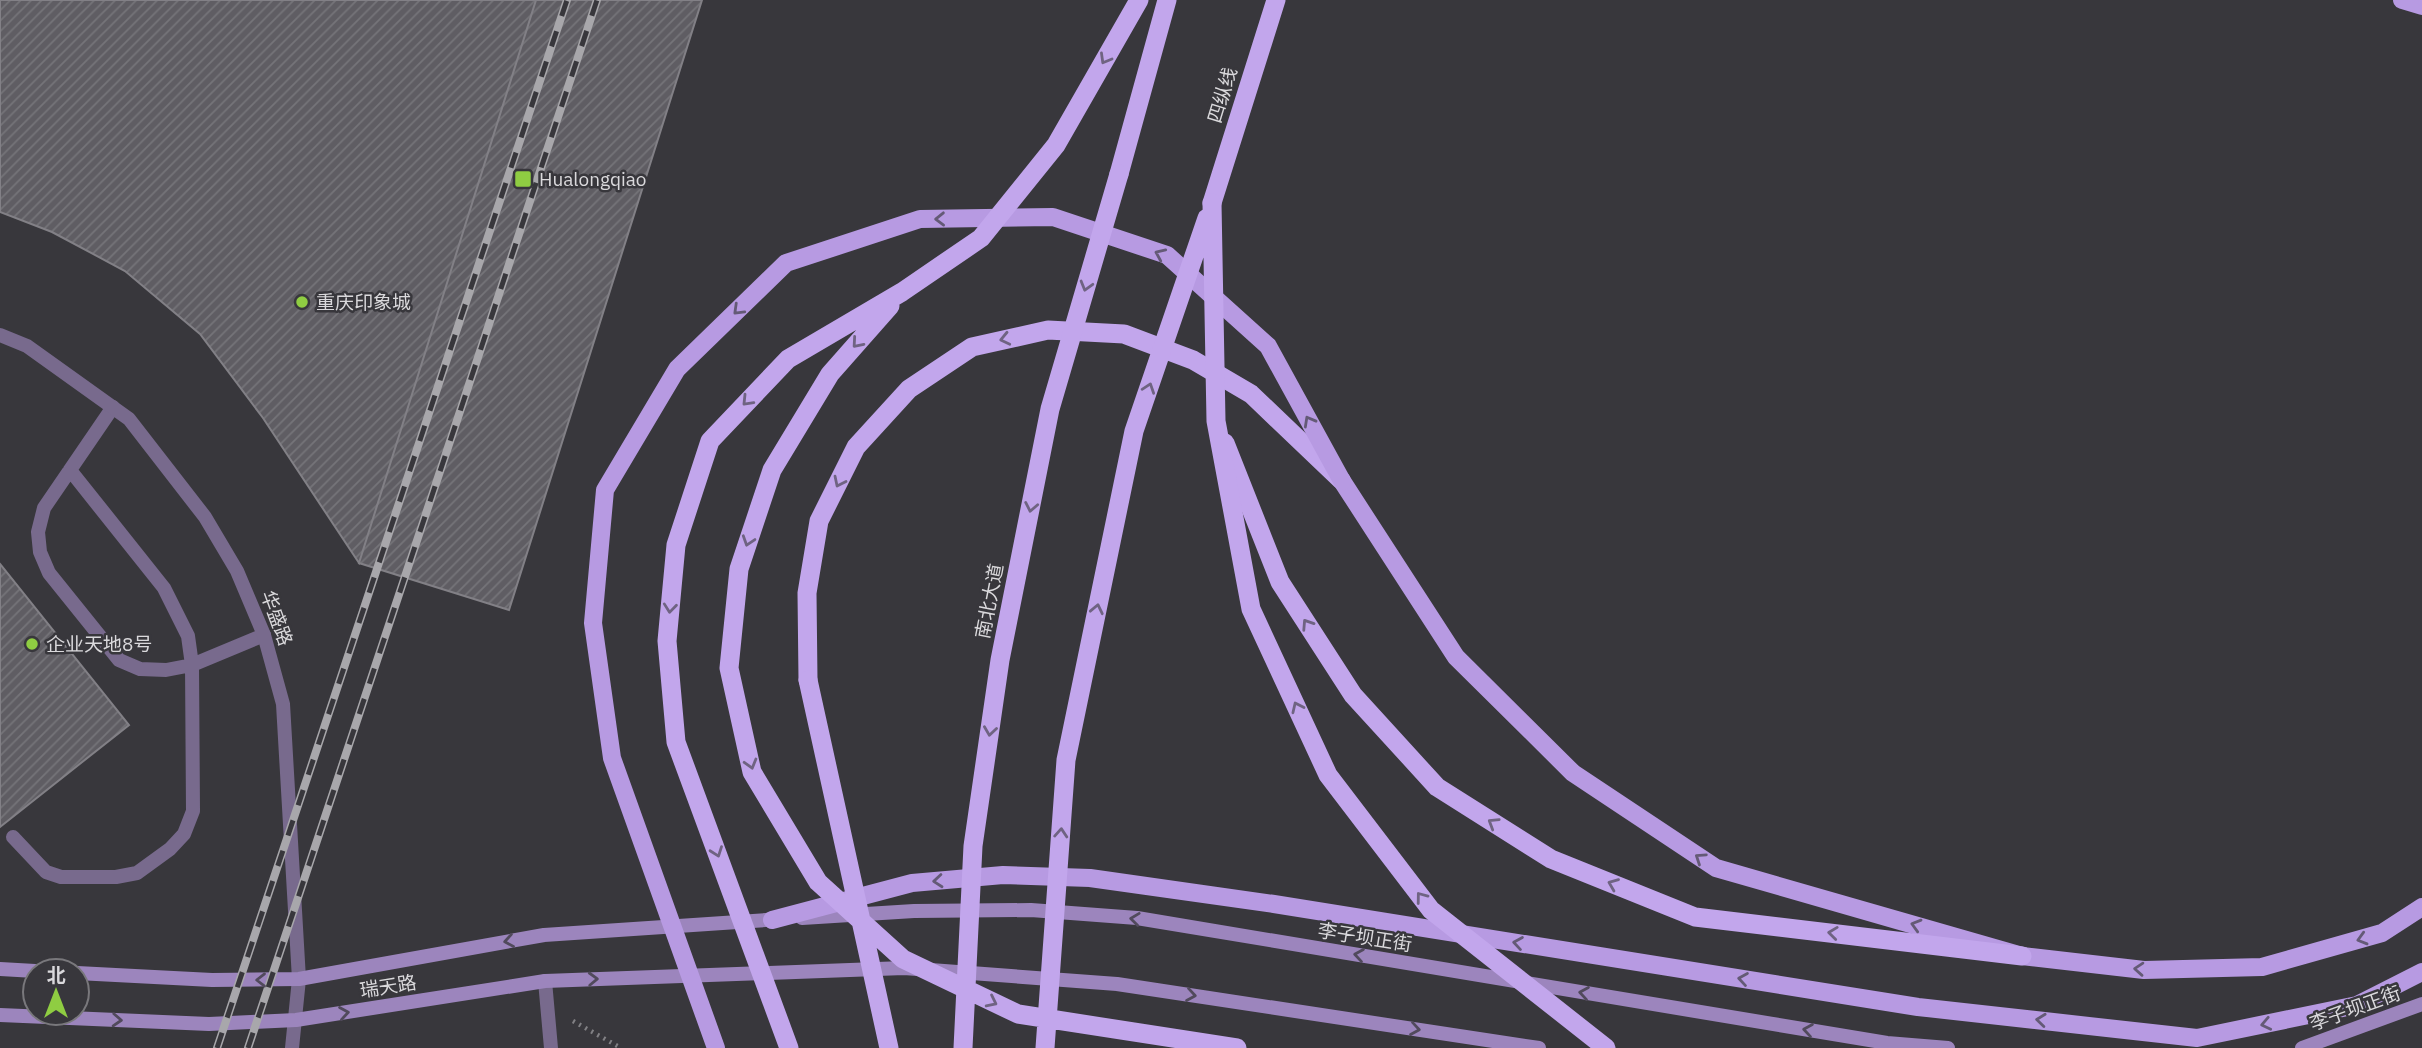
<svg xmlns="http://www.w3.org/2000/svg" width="2422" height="1048" font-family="'IBM Plex Sans','Noto Sans SC',sans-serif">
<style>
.building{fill:url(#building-hatch);stroke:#828086;stroke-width:2}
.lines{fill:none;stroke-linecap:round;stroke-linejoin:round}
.path{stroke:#818084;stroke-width:4.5;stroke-dasharray:2 5;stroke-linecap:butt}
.service{stroke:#786a8d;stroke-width:14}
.minor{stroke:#786a8d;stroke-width:14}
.tertiary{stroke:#786a8d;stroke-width:14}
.secondary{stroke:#9c85bd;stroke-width:14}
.primary{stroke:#b79ae2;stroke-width:18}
.trunk{stroke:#c2a6ec;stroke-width:19}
.rail-casing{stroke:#a8a7ab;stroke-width:8}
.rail{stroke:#38373c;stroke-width:5;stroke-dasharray:16;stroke-linecap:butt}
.primary-bridge{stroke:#b79ae2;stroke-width:18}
.trunk-bridge{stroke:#c2a6ec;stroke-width:19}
.oneway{stroke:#6f6382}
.oneway2{stroke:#645a76}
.oneway3{stroke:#514a5c}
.poi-dot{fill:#8fcd42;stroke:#38373c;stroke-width:2.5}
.labels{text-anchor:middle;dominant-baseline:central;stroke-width:5;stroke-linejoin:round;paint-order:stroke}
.street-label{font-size:19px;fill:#dad9dc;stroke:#38373c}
.poi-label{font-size:19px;fill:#dad9dc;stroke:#38373c;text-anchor:start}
</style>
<defs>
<pattern id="building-hatch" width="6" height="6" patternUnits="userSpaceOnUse" patternTransform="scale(1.75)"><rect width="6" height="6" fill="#5f5d63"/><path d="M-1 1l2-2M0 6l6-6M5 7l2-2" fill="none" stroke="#757479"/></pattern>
</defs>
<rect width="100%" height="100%" fill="#38373c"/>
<path class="building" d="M 0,0 L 536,0 L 359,563 L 263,418 L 200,334 L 125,271 L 52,232 L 0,212 Z
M 536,0 L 702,0 L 509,610 L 359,563 Z
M 0,564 L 129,725 L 0,827 Z"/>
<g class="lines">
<path class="path" d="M 573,1021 L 621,1048"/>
<path class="service" d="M 113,407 L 44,508 L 38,532 L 40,552 L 49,573 L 119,660 L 140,669 L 166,670 L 192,665 L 264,635
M 13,837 L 46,872 L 61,877 L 116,877 L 137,873 L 170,849 L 184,834 L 193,811 L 192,665 L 188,636 L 164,588 L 70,470"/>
<path class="minor" d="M 545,981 L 551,1048"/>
<path class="tertiary" d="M 0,335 L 27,346 L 129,419 L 205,517 L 237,571 L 264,635 L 283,704 L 299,979 L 292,1048"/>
<path class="secondary" d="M 802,918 L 914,911 L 1031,910 L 1137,918 L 1887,1043 L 1948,1048
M 0,969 L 35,971
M 77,973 L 212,980 L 299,979 L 544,935 L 781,919
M 0,1015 L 209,1024 L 296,1020 L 545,981 L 904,968 L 1117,984 L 1539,1048
M 2302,1048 L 2422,1004"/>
<path class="primary" d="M 2402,0 L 2422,6
M 1342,481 L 1456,657 L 1573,773 L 1716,868 L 2022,956 L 2144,970 L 2262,967 L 2382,933 L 2422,907
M 772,920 L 912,883 L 1003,875 L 1090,878 L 1274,904 L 1918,1007 L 2197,1038 L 2357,1005 L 2422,972"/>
<path class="trunk" d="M 1119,174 L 1167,0
M 1212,203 L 1276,0
M 1225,443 L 1280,582 L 1353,695 L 1437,787 L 1551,859 L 1695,917 L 2022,956
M 808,680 L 807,593 L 819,521 L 856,447 L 909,389 L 972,347 L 1048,330 L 1124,334 L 1193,360 L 1251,394 L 1341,480"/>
<g class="rail-casing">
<path id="rail" d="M 217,1048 L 567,0
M 248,1048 L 597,0"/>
</g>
<use href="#rail" class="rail"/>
<path class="primary-bridge" d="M 716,1048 L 612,758 L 593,623 L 605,490 L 677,369 L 786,263 L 920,219 L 1053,217 L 1167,255 L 1268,346 L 1342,481"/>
<path class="trunk-bridge" d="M 1212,203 L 1216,421 L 1251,609 L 1328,775 L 1431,910 L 1606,1048
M 890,306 L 830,374 L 772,470 L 739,569 L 729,668 L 752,772 L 818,882 L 903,959 L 1018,1014 L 1237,1048
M 808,680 L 889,1048
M 789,1048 L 676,742 L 667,641 L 676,545 L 710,441 L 788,359 L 902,292 L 981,238 L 1056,145 L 1139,0
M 963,1048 L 973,846 L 1000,660 L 1050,409 L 1119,174
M 1045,1048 L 1066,760 L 1134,431 L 1207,218"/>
</g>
<defs><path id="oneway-chevron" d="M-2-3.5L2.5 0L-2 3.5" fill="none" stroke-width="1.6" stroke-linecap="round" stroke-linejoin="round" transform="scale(1.75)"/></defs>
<g class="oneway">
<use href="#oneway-chevron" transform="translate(1105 59) rotate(120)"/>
<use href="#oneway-chevron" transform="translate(1086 286) rotate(106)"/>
<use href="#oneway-chevron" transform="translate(1005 339) rotate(167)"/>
<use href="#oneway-chevron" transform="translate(857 343) rotate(131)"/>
<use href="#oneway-chevron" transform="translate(1149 388) rotate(-71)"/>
<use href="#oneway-chevron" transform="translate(747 401) rotate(134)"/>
<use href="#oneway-chevron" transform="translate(839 482) rotate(116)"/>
<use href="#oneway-chevron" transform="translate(1031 507) rotate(101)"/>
<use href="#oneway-chevron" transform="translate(748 541) rotate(108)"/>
<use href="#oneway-chevron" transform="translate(670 608) rotate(96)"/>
<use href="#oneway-chevron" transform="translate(1097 609) rotate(-78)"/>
<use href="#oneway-chevron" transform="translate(1307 624) rotate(-123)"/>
<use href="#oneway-chevron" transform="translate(1297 707) rotate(-115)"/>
<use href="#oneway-chevron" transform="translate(990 731) rotate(98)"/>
<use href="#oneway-chevron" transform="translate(751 764) rotate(74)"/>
<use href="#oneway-chevron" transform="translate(1493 823) rotate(-148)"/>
<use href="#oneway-chevron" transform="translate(1061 833) rotate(-86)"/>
<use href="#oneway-chevron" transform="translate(717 852) rotate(70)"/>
<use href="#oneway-chevron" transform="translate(1613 884) rotate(-158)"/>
<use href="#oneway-chevron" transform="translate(1421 897) rotate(-127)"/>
<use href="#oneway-chevron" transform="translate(1833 933) rotate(-173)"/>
<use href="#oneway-chevron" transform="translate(992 1002) rotate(26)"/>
</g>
<g class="oneway2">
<use href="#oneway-chevron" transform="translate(940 219) rotate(179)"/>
<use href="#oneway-chevron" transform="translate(1160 254) rotate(-156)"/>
<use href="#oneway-chevron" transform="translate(738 310) rotate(136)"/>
<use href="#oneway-chevron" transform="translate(1309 421) rotate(-119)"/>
<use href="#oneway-chevron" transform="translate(1700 858) rotate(-146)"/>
<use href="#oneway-chevron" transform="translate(938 881) rotate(175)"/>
<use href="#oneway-chevron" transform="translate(1916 925) rotate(-164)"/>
<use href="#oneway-chevron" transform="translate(2362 939) rotate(164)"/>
<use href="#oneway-chevron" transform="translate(1518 943) rotate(-171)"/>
<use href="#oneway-chevron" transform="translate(2139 969) rotate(-176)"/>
<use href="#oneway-chevron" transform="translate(1743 979) rotate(-171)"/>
<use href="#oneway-chevron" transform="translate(2041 1020) rotate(-174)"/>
<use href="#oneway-chevron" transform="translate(2266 1024) rotate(168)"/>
</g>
<g class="oneway3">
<use href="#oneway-chevron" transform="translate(1135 919) rotate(-173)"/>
<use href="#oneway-chevron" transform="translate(509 941) rotate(170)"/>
<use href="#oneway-chevron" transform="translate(1359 955) rotate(-171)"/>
<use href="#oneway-chevron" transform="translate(593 979) rotate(-2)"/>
<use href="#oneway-chevron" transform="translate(261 980) rotate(180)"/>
<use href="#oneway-chevron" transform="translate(1584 993) rotate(-171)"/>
<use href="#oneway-chevron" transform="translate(1191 995) rotate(9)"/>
<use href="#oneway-chevron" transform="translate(344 1013) rotate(-9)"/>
<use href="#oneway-chevron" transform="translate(117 1020) rotate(3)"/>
<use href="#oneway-chevron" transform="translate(1415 1029) rotate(9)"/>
<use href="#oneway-chevron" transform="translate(1808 1030) rotate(-171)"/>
</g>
<g class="poi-dot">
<rect x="514" y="170" width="18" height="18" rx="3.5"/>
<circle cx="302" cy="302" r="7"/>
<circle cx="32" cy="644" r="7"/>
</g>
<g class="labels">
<g class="street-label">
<text transform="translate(1222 95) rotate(-73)">四纵线</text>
<text transform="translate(989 601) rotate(-79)">南北大道</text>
<text transform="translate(277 618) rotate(70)">华盛路</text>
<text transform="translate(1365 937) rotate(9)">李子坝正街</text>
<text transform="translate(388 986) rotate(-9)">瑞天路</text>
<text transform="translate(2355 1008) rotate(-20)">李子坝正街</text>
</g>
<g class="poi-label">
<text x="539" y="179">Hualongqiao</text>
<text x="316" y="302">重庆印象城</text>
<text x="46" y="644">企业天地8号</text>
</g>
</g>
<g transform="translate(56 992)"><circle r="33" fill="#38373c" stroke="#79787c" stroke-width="2"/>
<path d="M0-5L12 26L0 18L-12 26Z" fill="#8fcd42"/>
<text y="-10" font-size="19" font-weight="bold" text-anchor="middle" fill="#dad9dc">北</text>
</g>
</svg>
